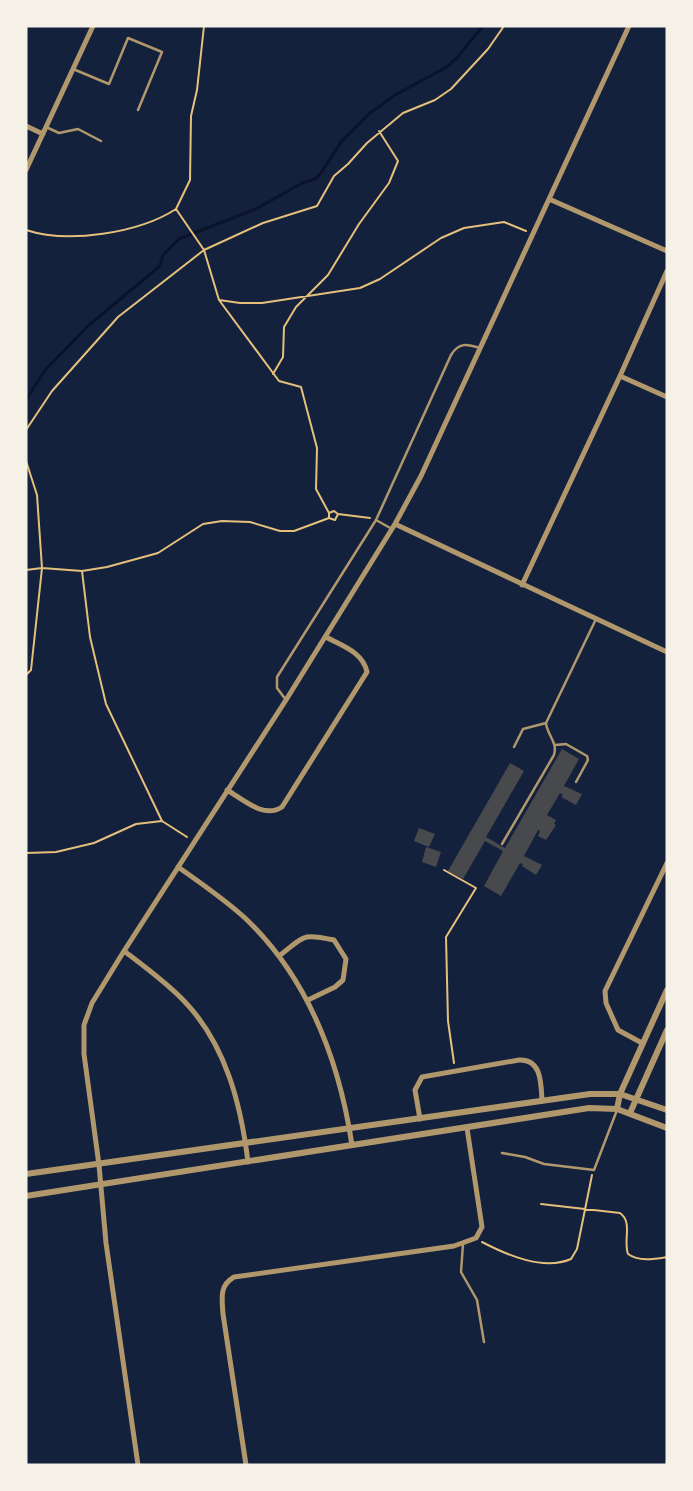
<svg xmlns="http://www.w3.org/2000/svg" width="693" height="1491" font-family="Arial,sans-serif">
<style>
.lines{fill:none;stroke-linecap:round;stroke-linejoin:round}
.stream{stroke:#0b132b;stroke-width:3}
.building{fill:#48494c}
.path{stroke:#e5c07b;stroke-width:2}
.service{stroke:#b1986c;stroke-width:2.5}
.minor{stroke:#b1986c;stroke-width:5}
.tertiary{stroke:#b1986c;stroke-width:6}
</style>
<rect width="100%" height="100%" fill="#14213d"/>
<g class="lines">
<path class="stream" d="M 26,400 L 45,370 L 89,325 L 160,266 L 163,255 L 179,239 L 256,209 L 302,183 L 315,179 L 321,173 L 341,142 L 369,114 L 395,95 L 445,68 L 456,59 L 483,26"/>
</g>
<path class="building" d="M 562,749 L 579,759 L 564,786 L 582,794 L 576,805 L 561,797 L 563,795 L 560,793 L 547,815 L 556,820 L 554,824 L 556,825 L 546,840 L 538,836 L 540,831 L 538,830 L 524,856 L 542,865 L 536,875 L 522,866 L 523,864 L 520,863 L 501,896 L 484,886 L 503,851 L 485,841 L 463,879 L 448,871 L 510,763 L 524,771 L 486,837 L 505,848 Z
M 419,828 L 435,834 L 429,847 L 414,841 Z
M 426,847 L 441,852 L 436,867 L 422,862 Z"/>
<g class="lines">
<path class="path" d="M 176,209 L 204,250 L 219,300 L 279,381 L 301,387 L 317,448 L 316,489 L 329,513
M 176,209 L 190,180 L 191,116 L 197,90 L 204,26
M 26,230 C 68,244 139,233 176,209
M 219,300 L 240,303 L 262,303 L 360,288 L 380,279 L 441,238 L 464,228 L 504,222 L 526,231
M 273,374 L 283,357 L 284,327 L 296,307 L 328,275 L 359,224 L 389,183 L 398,161 L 379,131
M 26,430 L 52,391 L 118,317 L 204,250 L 263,223 L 317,206 L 334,176 L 348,164 L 367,143 L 403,113 L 435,100 L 451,89 L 488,49 L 504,26
M 26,461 L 37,495 L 42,568 L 31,670 L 26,675
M 329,518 L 329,513 L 334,511 L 338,514 L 370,518
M 329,518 L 335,520 L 338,514
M 26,570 L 42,568 L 82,571 L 107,567 L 158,553 L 203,524 L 222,521 L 250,522 L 280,531 L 294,531 L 329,518
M 162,821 L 187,837
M 26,853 L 56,852 L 94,843 L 136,824 L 162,821 L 106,704 L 90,637 L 82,571
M 444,870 L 476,888 L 446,937 L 448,1021 L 454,1063
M 541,1204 L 620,1213 C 633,1222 623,1241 628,1254 C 639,1262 655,1259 667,1257
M 482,1242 C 507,1255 543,1271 571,1259 L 577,1249 L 592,1175"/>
<path class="service" d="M 73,69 L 109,84 L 128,38 L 162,52 L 138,110
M 46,127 L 59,133 L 78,129 L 101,141
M 376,520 L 392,529
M 286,700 L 277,688 L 277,677 L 376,520 L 451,355 C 459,342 467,344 480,348
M 555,745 L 566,744 L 587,756 L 588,760 L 576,782
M 514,747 L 523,729 L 546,723
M 502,844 L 554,755 C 558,742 547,735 546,723 L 596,619
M 502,1153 L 525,1157 L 544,1164 L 594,1170 L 617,1110
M 463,1244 L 461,1272 L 477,1300 L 484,1342"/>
<path class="minor" d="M 26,126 L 43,134
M 26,170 L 93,26
M 549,199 L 667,251
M 620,376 L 667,397
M 395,524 L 667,652
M 522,585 L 620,376 L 667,271
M 227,790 C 244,800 264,819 282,807 L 367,672 C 363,652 342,646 326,637
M 178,867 C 201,883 224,899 245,918 C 309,979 339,1060 352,1145
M 124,951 C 145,967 167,983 185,1002 C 226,1045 241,1105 248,1162
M 279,956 C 305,936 301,933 334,940 L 346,959 L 343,980 L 335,987 L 308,1000
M 642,1043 L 618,1030 L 606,1003 L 605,991 L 667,863
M 420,1119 L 415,1090 L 422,1077 L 519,1060 C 542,1059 541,1084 542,1101
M 138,1465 L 106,1243 L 99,1165 L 84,1054 L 84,1025 L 92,1003 L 124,951 L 286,700 L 395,524 L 421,476 L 629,26
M 246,1465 L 223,1314 C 222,1298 219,1286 234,1277 L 454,1246 L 476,1238 L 482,1227 L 467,1128"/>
<path class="tertiary" d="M 617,1109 L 620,1094 L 667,990
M 630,1113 L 667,1030
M 26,1174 L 590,1094 L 620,1094 L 667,1110
M 26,1196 L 589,1108 L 617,1109 L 667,1128"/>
</g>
<rect width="693" height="1491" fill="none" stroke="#f6f1e7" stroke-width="55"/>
</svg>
